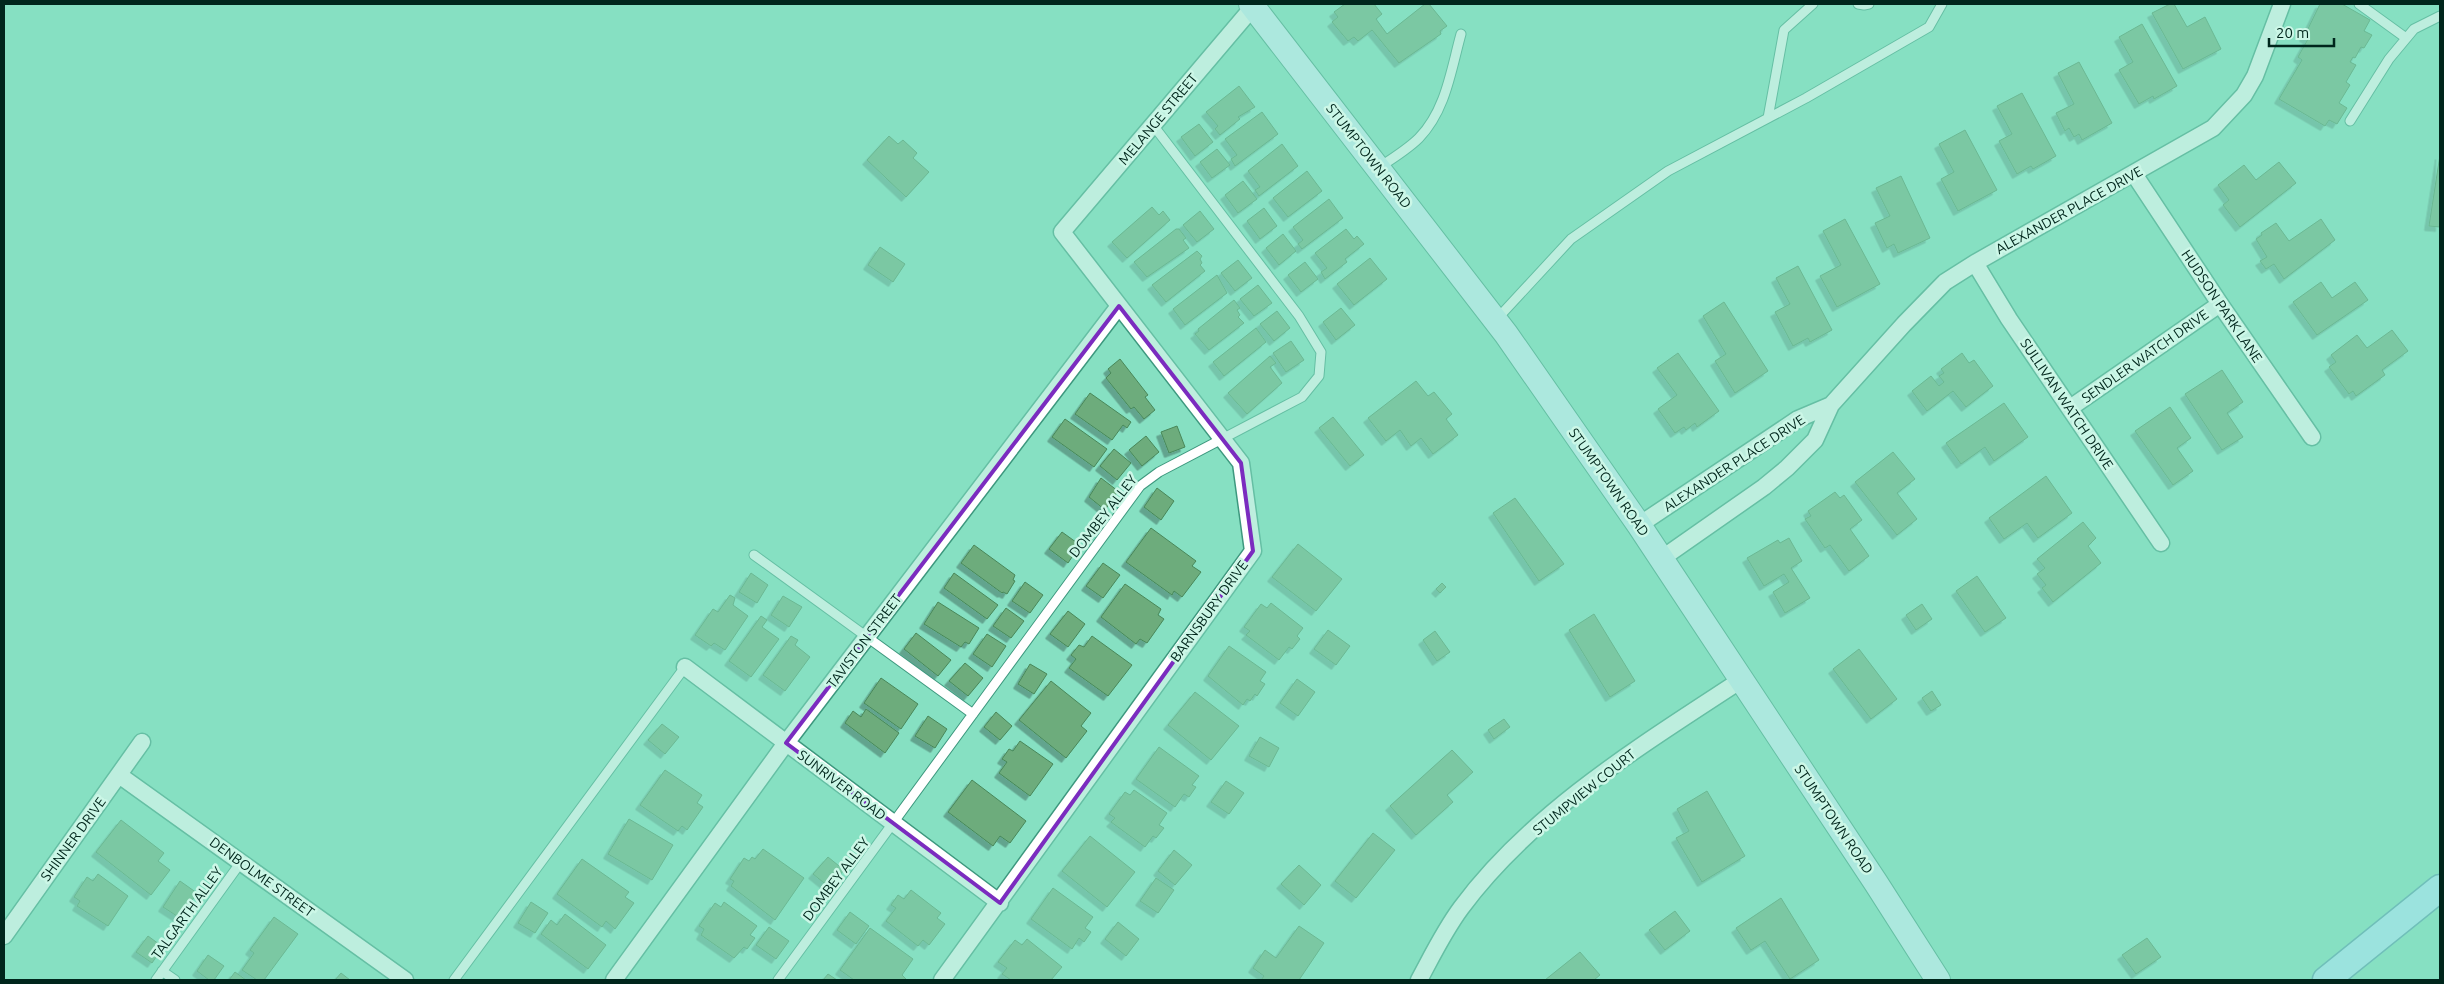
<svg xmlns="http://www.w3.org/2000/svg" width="2444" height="984" font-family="Ubuntu,sans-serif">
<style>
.building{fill:#6dac7c;stroke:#488759;filter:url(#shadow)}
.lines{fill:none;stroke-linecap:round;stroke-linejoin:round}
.lane-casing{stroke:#3d987e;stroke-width:11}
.street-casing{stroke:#3d987e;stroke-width:19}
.secondary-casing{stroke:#3d987e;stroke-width:26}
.primary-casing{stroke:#5498ae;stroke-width:29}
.lane{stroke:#fff;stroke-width:9}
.street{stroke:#fff;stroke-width:16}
.secondary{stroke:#daf2fe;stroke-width:24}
.primary{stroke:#b4e6fe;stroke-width:26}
.marked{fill:none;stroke:#7b2cbf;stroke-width:4;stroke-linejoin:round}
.labels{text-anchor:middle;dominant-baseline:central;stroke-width:5;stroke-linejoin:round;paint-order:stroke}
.street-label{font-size:14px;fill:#00261c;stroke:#ccf7e7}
</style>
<defs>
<filter id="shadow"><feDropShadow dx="-4.5" dy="4.5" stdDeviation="0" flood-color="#0004"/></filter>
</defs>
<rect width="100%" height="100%" fill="#86e0c2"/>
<path class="building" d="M 1345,4 L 1374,4 L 1382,14 L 1376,19 L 1387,34 L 1425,4 L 1429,4 L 1447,26 L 1440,31 L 1441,34 L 1399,63 L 1372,30 L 1358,41 L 1354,37 L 1348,41 L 1332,22 L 1338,17 L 1334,12 Z
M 2170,4 L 2174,4 L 2187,27 L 2205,17 L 2221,49 L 2183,69 L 2152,13 Z
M 2320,4 L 2342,4 L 2370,20 L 2364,31 L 2372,35 L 2364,48 L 2361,47 L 2355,58 L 2353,57 L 2350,62 L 2356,65 L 2346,82 L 2350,85 L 2339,103 L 2347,108 L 2337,124 L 2329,120 L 2325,126 L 2279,99 L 2302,60 L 2298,57 L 2308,39 L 2304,37 Z
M 2142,24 L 2177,86 L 2154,99 L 2153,96 L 2139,104 L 2119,70 L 2133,62 L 2119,37 Z
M 2079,62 L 2112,123 L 2082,140 L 2079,134 L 2074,137 L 2069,128 L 2065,131 L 2056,113 L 2074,104 L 2058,73 Z
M 1239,86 L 1255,107 L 1238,117 L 1240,119 L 1220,135 L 1215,129 L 1218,126 L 1206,112 Z
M 2022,93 L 2056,156 L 2033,169 L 2031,166 L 2017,174 L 1999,141 L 2012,134 L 1997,106 Z
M 1262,112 L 1278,134 L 1235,166 L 1231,159 L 1237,155 L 1225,139 Z
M 1199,124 L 1213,142 L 1195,156 L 1181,137 Z
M 1965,130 L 1997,190 L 1958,211 L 1941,179 L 1954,172 L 1939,144 Z
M 889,136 L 898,144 L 903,140 L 917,153 L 913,158 L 929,172 L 906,197 L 867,160 Z
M 1282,144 L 1298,166 L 1259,196 L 1255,190 L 1260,187 L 1248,171 Z
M 1217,149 L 1230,165 L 1212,178 L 1200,162 Z
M 2440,155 L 2440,227 L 2429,226 Z
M 2279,162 L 2296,183 L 2240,227 L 2223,205 L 2229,200 L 2218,185 L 2244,165 L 2256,180 Z
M 1307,171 L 1322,191 L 1288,217 L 1273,198 Z
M 1901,176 L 1930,238 L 1898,253 L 1894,244 L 1887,248 L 1875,223 L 1890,216 L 1876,188 Z
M 1243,181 L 1257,199 L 1238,213 L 1225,195 Z
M 1329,199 L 1343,218 L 1302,249 L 1298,244 L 1303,240 L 1293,227 Z
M 1152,207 L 1159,215 L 1163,211 L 1170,220 L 1127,258 L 1112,242 Z
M 1264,208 L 1277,226 L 1260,239 L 1247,221 Z
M 1200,211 L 1214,229 L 1197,242 L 1183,225 Z
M 1845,219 L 1880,284 L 1837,307 L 1820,276 L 1841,265 L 1823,231 Z
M 2321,219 L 2335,240 L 2284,279 L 2274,264 L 2266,269 L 2260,261 L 2267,257 L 2256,239 L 2262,235 L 2261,233 L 2276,223 L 2289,241 Z
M 1176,229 L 1179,229 L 1186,238 L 1183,240 L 1189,248 L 1147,277 L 1134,262 Z
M 1346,229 L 1354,239 L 1357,236 L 1364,244 L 1345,259 L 1347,262 L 1325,279 L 1321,272 L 1327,268 L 1315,253 Z
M 1283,234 L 1296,251 L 1279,265 L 1266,248 Z
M 880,247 L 905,264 L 893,282 L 868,265 Z
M 1197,251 L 1202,256 L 1200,259 L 1202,263 L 1200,265 L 1205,271 L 1166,302 L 1152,285 Z
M 1370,258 L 1387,279 L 1354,305 L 1337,284 Z
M 1238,260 L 1252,278 L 1235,291 L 1221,273 Z
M 1305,262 L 1318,279 L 1301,292 L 1288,275 Z
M 1798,266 L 1832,330 L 1810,342 L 1808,338 L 1793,346 L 1775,312 L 1790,304 L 1776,278 Z
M 1217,275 L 1227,293 L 1185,325 L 1173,309 Z
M 2321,282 L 2332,298 L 2355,282 L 2368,300 L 2317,335 L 2293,302 Z
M 1258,285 L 1272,303 L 1254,316 L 1240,299 Z
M 1234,300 L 1240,308 L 1237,310 L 1240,315 L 1238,317 L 1244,323 L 1209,350 L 1195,334 L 1199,331 L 1198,329 Z
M 1724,302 L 1768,371 L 1735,393 L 1715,361 L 1726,354 L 1703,316 Z
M 1341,308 L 1355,325 L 1336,340 L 1323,322 Z
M 1277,311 L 1290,328 L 1274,341 L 1260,324 Z
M 1256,328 L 1266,342 L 1224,376 L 1213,362 Z
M 2392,330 L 2408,351 L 2382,370 L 2385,375 L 2356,396 L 2353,391 L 2349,394 L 2329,367 L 2336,362 L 2331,355 L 2357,335 L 2367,348 Z
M 1291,341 L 1304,360 L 1286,372 L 1273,353 Z
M 1678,353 L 1719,411 L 1697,427 L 1695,423 L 1686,430 L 1684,427 L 1675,433 L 1658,409 L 1677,395 L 1657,368 Z
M 1962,353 L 1969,363 L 1974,360 L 1993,386 L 1966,407 L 1953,391 L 1927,411 L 1912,391 L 1931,376 L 1939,386 L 1944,382 L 1939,376 L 1944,373 L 1941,369 Z
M 1270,356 L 1276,363 L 1270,367 L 1282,383 L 1247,414 L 1228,393 Z
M 1120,359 L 1148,395 L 1145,397 L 1155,410 L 1144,419 L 1134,407 L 1131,409 L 1106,378 L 1111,373 L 1108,369 Z
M 2222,370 L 2243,402 L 2227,413 L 2243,437 L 2222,450 L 2185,394 Z
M 1416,381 L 1428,396 L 1434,392 L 1452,414 L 1446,419 L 1458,435 L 1433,454 L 1421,438 L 1411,446 L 1400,430 L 1386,441 L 1368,418 Z
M 1090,393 L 1131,422 L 1127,428 L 1123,425 L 1112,440 L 1075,414 Z
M 2004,403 L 2028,437 L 1994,461 L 1985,447 L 1961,464 L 1946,443 Z
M 2170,407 L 2191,438 L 2177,448 L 2193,471 L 2173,485 L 2135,431 Z
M 1333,417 L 1364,455 L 1350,466 L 1319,428 Z
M 1065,419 L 1107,449 L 1094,467 L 1052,437 Z
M 1177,426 L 1185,447 L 1169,453 L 1161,432 Z
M 1146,436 L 1159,452 L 1142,466 L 1129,450 Z
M 1114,449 L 1131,463 L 1117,480 L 1100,466 Z
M 1893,452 L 1915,479 L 1897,493 L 1917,519 L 1897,535 L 1855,482 Z
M 2046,476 L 2072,513 L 2038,538 L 2027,523 L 2004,539 L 1989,518 Z
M 1101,478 L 1118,491 L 1105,510 L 1089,497 Z
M 1157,488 L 1174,501 L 1161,520 L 1144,507 Z
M 1835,492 L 1840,498 L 1844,495 L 1862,520 L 1850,529 L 1869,556 L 1849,571 L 1830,545 L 1825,548 L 1805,519 L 1811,516 L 1808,511 Z
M 1515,498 L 1564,564 L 1539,581 L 1493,513 Z
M 2083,522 L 2096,538 L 2088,546 L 2101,563 L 2053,602 L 2042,588 L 2046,585 L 2037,574 L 2045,568 L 2037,559 Z
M 1151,528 L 1196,561 L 1192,566 L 1201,572 L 1182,597 L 1174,591 L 1172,595 L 1126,562 Z
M 1062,532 L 1080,545 L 1068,563 L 1049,549 Z
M 1789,538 L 1802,561 L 1791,568 L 1810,598 L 1785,613 L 1773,592 L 1789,582 L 1784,574 L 1764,586 L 1747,558 L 1778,540 L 1780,543 Z
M 1298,544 L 1342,579 L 1316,611 L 1272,577 Z
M 974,545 L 1015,575 L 1013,580 L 1015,581 L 1007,594 L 1003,592 L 1002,593 L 961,563 Z
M 1103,563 L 1120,575 L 1103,598 L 1086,586 Z
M 751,573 L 768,585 L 757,603 L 739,592 Z
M 954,573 L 998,605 L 987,619 L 944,588 Z
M 1977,576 L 2006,618 L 1985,632 L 1956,591 Z
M 1025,582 L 1043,595 L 1030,613 L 1012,601 Z
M 1442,583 L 1446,587 L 1440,593 L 1436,589 Z
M 1125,584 L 1161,609 L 1158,615 L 1164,619 L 1147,643 L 1140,639 L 1136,644 L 1101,617 Z
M 730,595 L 735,598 L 733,605 L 748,616 L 725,650 L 714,643 L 711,646 L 695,635 L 713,609 L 718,612 Z
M 783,596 L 802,607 L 789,627 L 771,615 Z
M 938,602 L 979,628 L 969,644 L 965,642 L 961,647 L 924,624 Z
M 1271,603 L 1303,628 L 1297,636 L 1300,639 L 1292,649 L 1289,647 L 1279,660 L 1246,635 L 1250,631 L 1244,627 L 1261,604 L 1267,608 Z
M 1922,604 L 1932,619 L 1916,630 L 1906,615 Z
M 1006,608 L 1024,621 L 1011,638 L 993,626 Z
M 1068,611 L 1085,624 L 1068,647 L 1050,634 Z
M 1594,614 L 1635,681 L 1610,697 L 1569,630 Z
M 761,616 L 767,620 L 762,627 L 779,639 L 751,677 L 729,661 Z
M 1328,630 L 1350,646 L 1336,665 L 1314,649 Z
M 1435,631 L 1450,652 L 1437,661 L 1423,640 Z
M 916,633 L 951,660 L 938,676 L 904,649 Z
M 987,634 L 1006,646 L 992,667 L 973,654 Z
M 791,636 L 798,640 L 795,645 L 810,657 L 785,691 L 763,675 Z
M 1092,636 L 1132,665 L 1108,696 L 1069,668 L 1076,659 L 1071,655 L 1079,645 L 1084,647 Z
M 1229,646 L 1266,672 L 1260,681 L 1265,684 L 1257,696 L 1255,694 L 1250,701 L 1247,699 L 1243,705 L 1208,676 Z
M 1859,649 L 1897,699 L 1871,719 L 1833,669 Z
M 965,663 L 983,678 L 968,696 L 949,681 Z
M 1030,664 L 1047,674 L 1034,694 L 1018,684 Z
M 881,678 L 918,704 L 901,729 L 864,703 Z
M 1297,679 L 1315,692 L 1298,716 L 1280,703 Z
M 1051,681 L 1091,713 L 1081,726 L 1087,731 L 1066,758 L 1019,720 Z
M 1932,691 L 1941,705 L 1931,711 L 1922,698 Z
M 1195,692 L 1239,726 L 1211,760 L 1168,725 Z
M 866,709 L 899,733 L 885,753 L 845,723 L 853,711 L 861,717 Z
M 996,712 L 1012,726 L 1000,740 L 984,727 Z
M 928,716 L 947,729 L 935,748 L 915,736 Z
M 1504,719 L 1510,727 L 1494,739 L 1488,730 Z
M 662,724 L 679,737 L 665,754 L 648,740 Z
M 1260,737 L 1279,748 L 1269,767 L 1249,756 Z
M 1020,741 L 1053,764 L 1030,796 L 999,773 L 1007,762 L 1002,759 L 1009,749 L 1013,751 Z
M 1159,747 L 1199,776 L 1192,785 L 1196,787 L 1189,797 L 1184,794 L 1175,807 L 1136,779 Z
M 1452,750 L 1473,772 L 1447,795 L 1453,802 L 1416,835 L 1390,806 Z
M 665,770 L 702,795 L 697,803 L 703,807 L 687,830 L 682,826 L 678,831 L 640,805 Z
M 972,780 L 1026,821 L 1010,843 L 1000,836 L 993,846 L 948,812 Z
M 1226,781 L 1244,793 L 1229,814 L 1211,802 Z
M 1134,790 L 1167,813 L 1159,825 L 1164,828 L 1156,838 L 1153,836 L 1145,847 L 1111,822 L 1115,818 L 1109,814 L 1125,792 L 1130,795 Z
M 1707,791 L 1745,856 L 1702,882 L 1676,838 L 1689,831 L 1677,809 Z
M 629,819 L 673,845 L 652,880 L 608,854 Z
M 121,820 L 164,853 L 158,861 L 170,870 L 151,895 L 96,852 Z
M 1373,833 L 1395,850 L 1356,898 L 1335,881 Z
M 1090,836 L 1135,872 L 1107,907 L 1062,871 Z
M 763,849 L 804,878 L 775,920 L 731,886 L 734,881 L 730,879 L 744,858 L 749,861 L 752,857 L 755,859 Z
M 1174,850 L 1192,865 L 1175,885 L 1158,871 Z
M 828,857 L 844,870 L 829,887 L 813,874 Z
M 582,859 L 629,892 L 625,897 L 634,903 L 615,929 L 606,921 L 602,927 L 557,894 Z
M 1299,865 L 1321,885 L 1304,905 L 1281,884 Z
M 98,874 L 128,896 L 108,926 L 77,906 L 80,901 L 74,897 L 87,877 L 93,881 Z
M 1156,878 L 1174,890 L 1158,913 L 1140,901 Z
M 180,881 L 197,893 L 180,918 L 163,907 Z
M 1053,888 L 1093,917 L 1085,928 L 1091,932 L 1084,942 L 1079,938 L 1072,949 L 1031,919 Z
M 911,890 L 941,913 L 937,918 L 945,924 L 929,945 L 923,940 L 918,946 L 886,921 L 896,908 L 891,905 L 898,895 L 904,899 Z
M 1781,898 L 1819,960 L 1790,979 L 1765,941 L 1751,950 L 1736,928 Z
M 531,902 L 548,913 L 535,933 L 518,923 Z
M 724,902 L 757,926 L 750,935 L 755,938 L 747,949 L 744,947 L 734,958 L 701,935 L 704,929 L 699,926 L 715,903 L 721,907 Z
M 1675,911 L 1690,931 L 1665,950 L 1649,930 Z
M 850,912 L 869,926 L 856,944 L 837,930 Z
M 565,914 L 606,945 L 588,969 L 541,934 L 551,920 L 557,925 Z
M 274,917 L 298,934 L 264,980 L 257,980 L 242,970 L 254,953 L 250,950 Z
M 1118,922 L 1139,939 L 1126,956 L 1105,939 Z
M 1299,926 L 1324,943 L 1299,980 L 1261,980 L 1264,976 L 1253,968 L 1265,950 L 1276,958 Z
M 769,927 L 789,941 L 776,959 L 756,945 Z
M 870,928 L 913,959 L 902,975 L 907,980 L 854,980 L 840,970 Z
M 148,936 L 163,947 L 152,963 L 136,952 Z
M 2147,938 L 2161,957 L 2136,974 L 2122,955 Z
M 1027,939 L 1062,967 L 1051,980 L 1011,980 L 1002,974 L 1007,968 L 998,962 L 1015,940 L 1022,945 Z
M 1580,952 L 1600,975 L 1594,980 L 1545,980 Z
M 208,955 L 224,966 L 214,980 L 209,980 L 197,971 Z
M 235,972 L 246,980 L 229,980 Z
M 341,973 L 350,980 L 335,980 Z
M 828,974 L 837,980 L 823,980 Z"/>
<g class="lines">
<g class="lane-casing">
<path id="lane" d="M 1858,4 L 1864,5 L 1869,4
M 2359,4 L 2406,38
M 1768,118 L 1784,30 L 1813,4
M 2350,121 L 2389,59 L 2414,29 L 2440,16
M 1378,168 C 1392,159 1408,149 1419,138 C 1446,110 1451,70 1461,34
M 1496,320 L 1571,239 L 1668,171 L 1806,98 L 1929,27 L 1942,4
M 754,555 L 973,714
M 162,971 L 175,980
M 156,980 L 241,862
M 454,980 L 685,667
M 778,980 L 1140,486 L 1159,472 L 1302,397 L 1319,376 L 1321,352 L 1299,316 L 1153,125"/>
</g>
<g class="street-casing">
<path id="street" d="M 2134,174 L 2220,304 L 2312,437
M 1975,263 L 2009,319 L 2161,543
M 2070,408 L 2220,304
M 1639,525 L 1798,419 L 1831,405
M 1661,559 L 1764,487 L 1787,468 L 1815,440 L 1831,405 L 1904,324 L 1945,282 L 1975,263 L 2213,128 L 2244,95 L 2255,76 L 2282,4
M 685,667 L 1000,903
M 119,775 L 405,980
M 4,936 L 142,742
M 614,980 L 786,743 L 1119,306
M 942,980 L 1253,551 L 1241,463 L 1062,232 L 1253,7
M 1419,980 C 1432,956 1444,931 1461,908 C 1532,812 1642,745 1741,680"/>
</g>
<g class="secondary-casing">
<path id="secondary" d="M 1251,4 L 1506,334 L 1639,525 L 1876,883 L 1938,980"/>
</g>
<g class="primary-casing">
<path id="primary" d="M 2326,980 L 2440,888"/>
</g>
<use href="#lane" class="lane"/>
<use href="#street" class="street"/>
<use href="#secondary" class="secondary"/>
<use href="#primary" class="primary"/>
</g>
<path d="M0 0H2444V984H0ZM 1119,306 L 1241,463 L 1253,551 L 1000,903 L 786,743 Z" fill="#86e0c2" fill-opacity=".55" fill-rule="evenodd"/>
<path class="marked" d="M 1119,306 L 1241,463 L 1253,551 L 1000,903 L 786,743 Z"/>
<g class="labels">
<g class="street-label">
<text transform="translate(1158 119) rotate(-50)">MELANGE STREET</text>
<text transform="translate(1369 156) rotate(52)">STUMPTOWN ROAD</text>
<text transform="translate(2069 210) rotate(-29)">ALEXANDER PLACE DRIVE</text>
<text transform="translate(2222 306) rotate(56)">HUDSON PARK LANE</text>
<text transform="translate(2145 356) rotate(-35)">SENDLER WATCH DRIVE</text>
<text transform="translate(2067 404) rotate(56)">SULLIVAN WATCH DRIVE</text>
<text transform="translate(1734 463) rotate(-33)">ALEXANDER PLACE DRIVE</text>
<text transform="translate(1609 482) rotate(55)">STUMPTOWN ROAD</text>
<text transform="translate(1103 516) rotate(-52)">DOMBEY ALLEY</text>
<text transform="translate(1209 611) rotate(-54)">BARNSBURY DRIVE</text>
<text transform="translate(864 641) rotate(-53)">TAVISTON STREET</text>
<text transform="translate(842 785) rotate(37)">SUNRIVER ROAD</text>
<text transform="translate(1584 792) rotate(-39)">STUMPVIEW COURT</text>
<text transform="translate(1834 819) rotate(56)">STUMPTOWN ROAD</text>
<text transform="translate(73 839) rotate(-54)">SHINNER DRIVE</text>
<text transform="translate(262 877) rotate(36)">DENBOLME STREET</text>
<text transform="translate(836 879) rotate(-53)">DOMBEY ALLEY</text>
<text transform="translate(187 913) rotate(-54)">TALGARTH ALLEY</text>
</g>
</g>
<rect width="2444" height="984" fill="none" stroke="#00261c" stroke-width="10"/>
<path d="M2269 38v8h65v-8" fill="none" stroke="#00261c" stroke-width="2.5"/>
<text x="2276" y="38" font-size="15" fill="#00261c" stroke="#ccf7e7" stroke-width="4" paint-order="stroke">20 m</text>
</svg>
